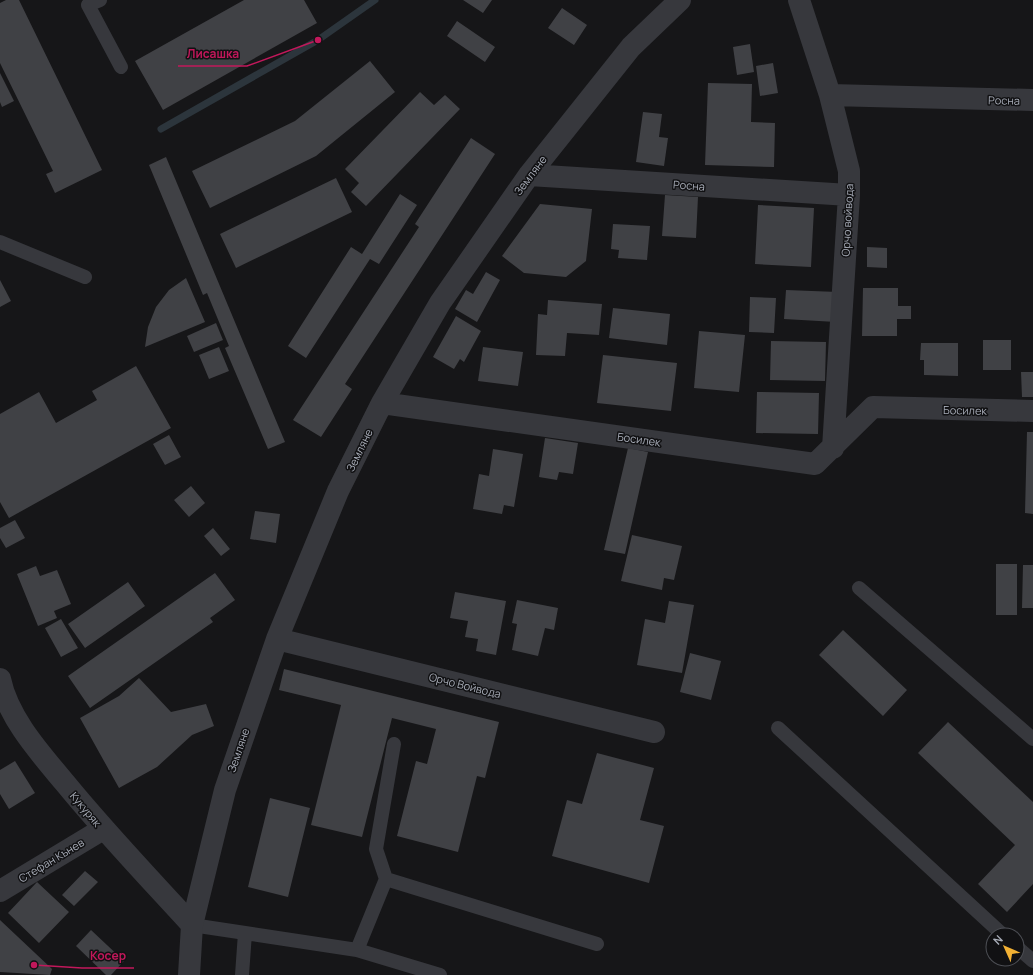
<svg xmlns="http://www.w3.org/2000/svg" width="1033" height="975" font-family="Manrope,sans-serif">
<style>
.lines{fill:none;stroke-linecap:round;stroke-linejoin:round}
.stream{stroke:#2c353c;stroke-width:7}
.building{fill:#404145}
.lane{stroke:#37383d;stroke-width:14}
.street{stroke:#37383d;stroke-width:22}
.labels{text-anchor:middle;dominant-baseline:central;stroke-width:3;stroke-linejoin:round;paint-order:stroke}
.street-label{font-size:11px;fill:#a8adb8;stroke:#111113}
.leader{fill:none;stroke:#c2185b;stroke-width:1.5}
.callout-dot{fill:#c2185b;stroke:#111113;stroke-width:1.5}
.callout-label{font-size:12px;text-anchor:middle;font-weight:bold;fill:#c2185b;stroke:#111113;stroke-width:3;stroke-linejoin:round;paint-order:stroke}
</style>
<rect width="100%" height="100%" fill="#161618"/>
<g class="lines">
<path class="stream" d="M 161,129 L 318,40 L 375,0"/>
</g>
<path class="building" d="M 6,0 L 19,0 L 102,170 L 55,193 L 46,174 L 53,171 L 0,63 L 0,3 Z
M 244,0 L 304,0 L 317,23 L 163,110 L 135,61 Z
M 463,0 L 492,0 L 483,13 Z
M 562,8 L 587,25 L 574,45 L 548,28 Z
M 457,21 L 495,47 L 485,62 L 447,36 Z
M 750,44 L 754,72 L 737,75 L 733,47 Z
M 370,61 L 395,92 L 316,156 L 210,208 L 192,171 L 295,121 Z
M 773,63 L 778,93 L 760,96 L 756,66 Z
M 0,73 L 14,101 L 2,107 L 0,102 Z
M 708,83 L 752,84 L 751,122 L 775,123 L 774,167 L 705,165 Z
M 420,92 L 434,105 L 445,95 L 460,109 L 366,206 L 351,192 L 359,183 L 345,169 Z
M 643,112 L 662,114 L 659,137 L 668,138 L 664,166 L 636,162 Z
M 471,138 L 495,154 L 345,384 L 352,389 L 321,437 L 293,420 L 419,227 L 415,224 Z
M 166,157 L 285,442 L 268,449 L 225,348 L 229,346 L 207,293 L 203,295 L 149,165 Z
M 336,178 L 352,212 L 236,268 L 220,234 Z
M 400,194 L 417,205 L 379,264 L 370,259 L 306,358 L 288,346 L 351,247 L 362,254 Z
M 665,195 L 698,197 L 696,238 L 662,236 Z
M 540,204 L 592,209 L 586,261 L 566,277 L 524,273 L 502,256 Z
M 758,205 L 814,208 L 811,267 L 755,264 Z
M 613,224 L 650,226 L 647,260 L 618,258 L 619,250 L 611,249 Z
M 867,247 L 887,248 L 887,268 L 867,267 Z
M 486,272 L 500,280 L 477,322 L 455,309 L 466,290 L 473,294 Z
M 186,278 L 205,322 L 145,347 L 148,327 L 156,307 L 169,290 Z
M 0,280 L 11,301 L 0,307 Z
M 863,288 L 898,288 L 898,306 L 911,306 L 911,319 L 897,319 L 897,336 L 862,336 Z
M 786,290 L 838,292 L 836,322 L 784,319 Z
M 750,297 L 776,298 L 774,333 L 749,332 Z
M 548,300 L 602,304 L 599,335 L 567,333 L 565,356 L 536,355 L 538,314 L 547,315 Z
M 613,308 L 670,314 L 667,345 L 609,338 Z
M 456,316 L 481,331 L 464,362 L 460,359 L 454,369 L 433,357 Z
M 216,323 L 223,340 L 194,352 L 187,336 Z
M 699,331 L 745,335 L 739,392 L 694,388 Z
M 983,340 L 1011,340 L 1011,370 L 983,370 Z
M 771,341 L 826,342 L 825,381 L 770,380 Z
M 921,343 L 958,343 L 958,376 L 924,375 L 924,360 L 920,360 Z
M 219,347 L 229,371 L 209,379 L 199,355 Z
M 483,347 L 523,352 L 518,386 L 478,381 Z
M 603,355 L 677,363 L 671,411 L 597,403 Z
M 136,366 L 171,428 L 9,518 L 0,502 L 0,414 L 39,392 L 56,423 L 97,400 L 92,391 Z
M 1021,372 L 1033,372 L 1033,397 L 1022,397 Z
M 757,392 L 819,393 L 818,434 L 756,433 Z
M 1027,432 L 1033,432 L 1033,514 L 1025,513 Z
M 169,435 L 181,457 L 165,465 L 153,444 Z
M 545,438 L 578,443 L 573,474 L 559,472 L 557,480 L 539,477 Z
M 628,448 L 648,452 L 625,554 L 604,550 Z
M 493,449 L 523,454 L 514,507 L 504,505 L 502,514 L 473,509 L 479,474 L 489,476 Z
M 191,486 L 205,503 L 189,517 L 174,500 Z
M 255,511 L 280,514 L 276,543 L 250,539 Z
M 15,520 L 25,538 L 6,548 L 0,538 L 0,528 Z
M 213,528 L 230,549 L 221,556 L 204,536 Z
M 632,535 L 682,546 L 674,580 L 664,578 L 662,590 L 621,581 Z
M 996,564 L 1017,564 L 1017,615 L 996,615 Z
M 1023,565 L 1033,565 L 1033,608 L 1022,608 Z
M 36,566 L 40,576 L 57,570 L 71,604 L 54,611 L 57,618 L 38,626 L 17,574 Z
M 215,573 L 235,600 L 210,618 L 213,622 L 90,708 L 68,676 Z
M 128,582 L 145,606 L 85,648 L 68,624 Z
M 455,592 L 506,601 L 496,655 L 476,651 L 478,639 L 465,637 L 468,621 L 450,618 Z
M 517,600 L 558,608 L 554,630 L 545,628 L 538,656 L 512,650 L 517,624 L 512,623 Z
M 669,601 L 694,605 L 682,673 L 637,665 L 645,619 L 665,623 Z
M 61,619 L 78,648 L 61,657 L 45,628 Z
M 843,630 L 907,690 L 883,716 L 819,655 Z
M 690,653 L 721,661 L 711,700 L 680,692 Z
M 284,669 L 499,722 L 485,778 L 477,776 L 458,852 L 397,836 L 416,761 L 427,764 L 436,729 L 392,718 L 362,837 L 311,825 L 341,705 L 279,690 Z
M 139,678 L 171,712 L 206,704 L 214,726 L 192,735 L 157,767 L 119,788 L 80,718 L 119,696 Z
M 948,722 L 1033,802 L 1033,884 L 1007,912 L 978,884 L 1015,845 L 918,753 Z
M 597,753 L 654,768 L 640,820 L 664,826 L 649,883 L 552,856 L 567,800 L 582,804 Z
M 15,761 L 35,793 L 9,809 L 0,794 L 0,770 Z
M 270,798 L 310,808 L 288,897 L 248,887 Z
M 85,871 L 98,882 L 74,906 L 62,895 Z
M 37,882 L 69,912 L 39,943 L 8,913 Z
M 0,920 L 52,969 L 50,975 L 0,972 Z
M 91,930 L 124,961 L 111,975 L 106,975 L 76,946 Z"/>
<g class="lines">
<path class="lane" d="M 100,0 L 88,5 L 121,67
M 0,242 L 85,277
M 859,588 L 1033,739
M 778,728 L 1003,935
M 386,879 L 597,944
M 192,925 L 357,950 L 440,975
M 1017,947 L 1033,961
M 357,950 L 386,879 L 376,849 L 394,744
M 242,975 L 245,933"/>
<path class="street" d="M 799,0 L 830,95 L 849,171 L 849,195 L 833,448
M 830,95 L 1033,100
M 529,175 L 849,195
M 382,403 L 815,464 L 873,407 L 1033,411
M 277,639 L 654,732
M 0,679 C 8,718 40,753 65,783 C 105,832 149,878 192,925
M 0,891 L 103,829
M 189,975 L 192,925 L 225,790 L 277,639 L 338,491 L 382,403 L 440,303 L 529,175 L 631,47 L 680,0"/>
</g>
<g class="labels">
<g class="street-label">
<text transform="translate(1004 100) rotate(1)">Росна</text>
<text transform="translate(530 175) rotate(-53)">Земляне</text>
<text transform="translate(689 185) rotate(4)">Росна</text>
<text transform="translate(847 220) rotate(-87)">Орчо войвода</text>
<text transform="translate(965 410) rotate(1)">Босилек</text>
<text transform="translate(639 439) rotate(8)">Босилек</text>
<text transform="translate(359 450) rotate(-64)">Земляне</text>
<text transform="translate(465 685) rotate(14)">Орчо Войвода</text>
<text transform="translate(238 750) rotate(-71)">Земляне</text>
<text transform="translate(86 809) rotate(50)">Кукуряк</text>
<text transform="translate(51 860) rotate(-31)">Стефан Кънев</text>
</g>
</g>
<path class="leader" d="M318 40L247 66H178M34 965L82 968H134"/>
<g class="callout-dot">
<circle cx="318" cy="40" r="4"/>
<circle cx="34" cy="965" r="4"/>
</g>
<g class="callout-label">
<text x="213" y="58">Лисашка</text>
<text x="108" y="960">Косер</text>
</g>
<g transform="translate(1005 947) rotate(315)"><circle r="19" fill="#111113" stroke="#4d4f55"/>
<path d="M0-3L7 15L0 10L-7 15Z" fill="#f2b134"/>
<text y="-6" font-size="11" font-weight="bold" text-anchor="middle" fill="#a8adb8">N</text>
</g>
</svg>
